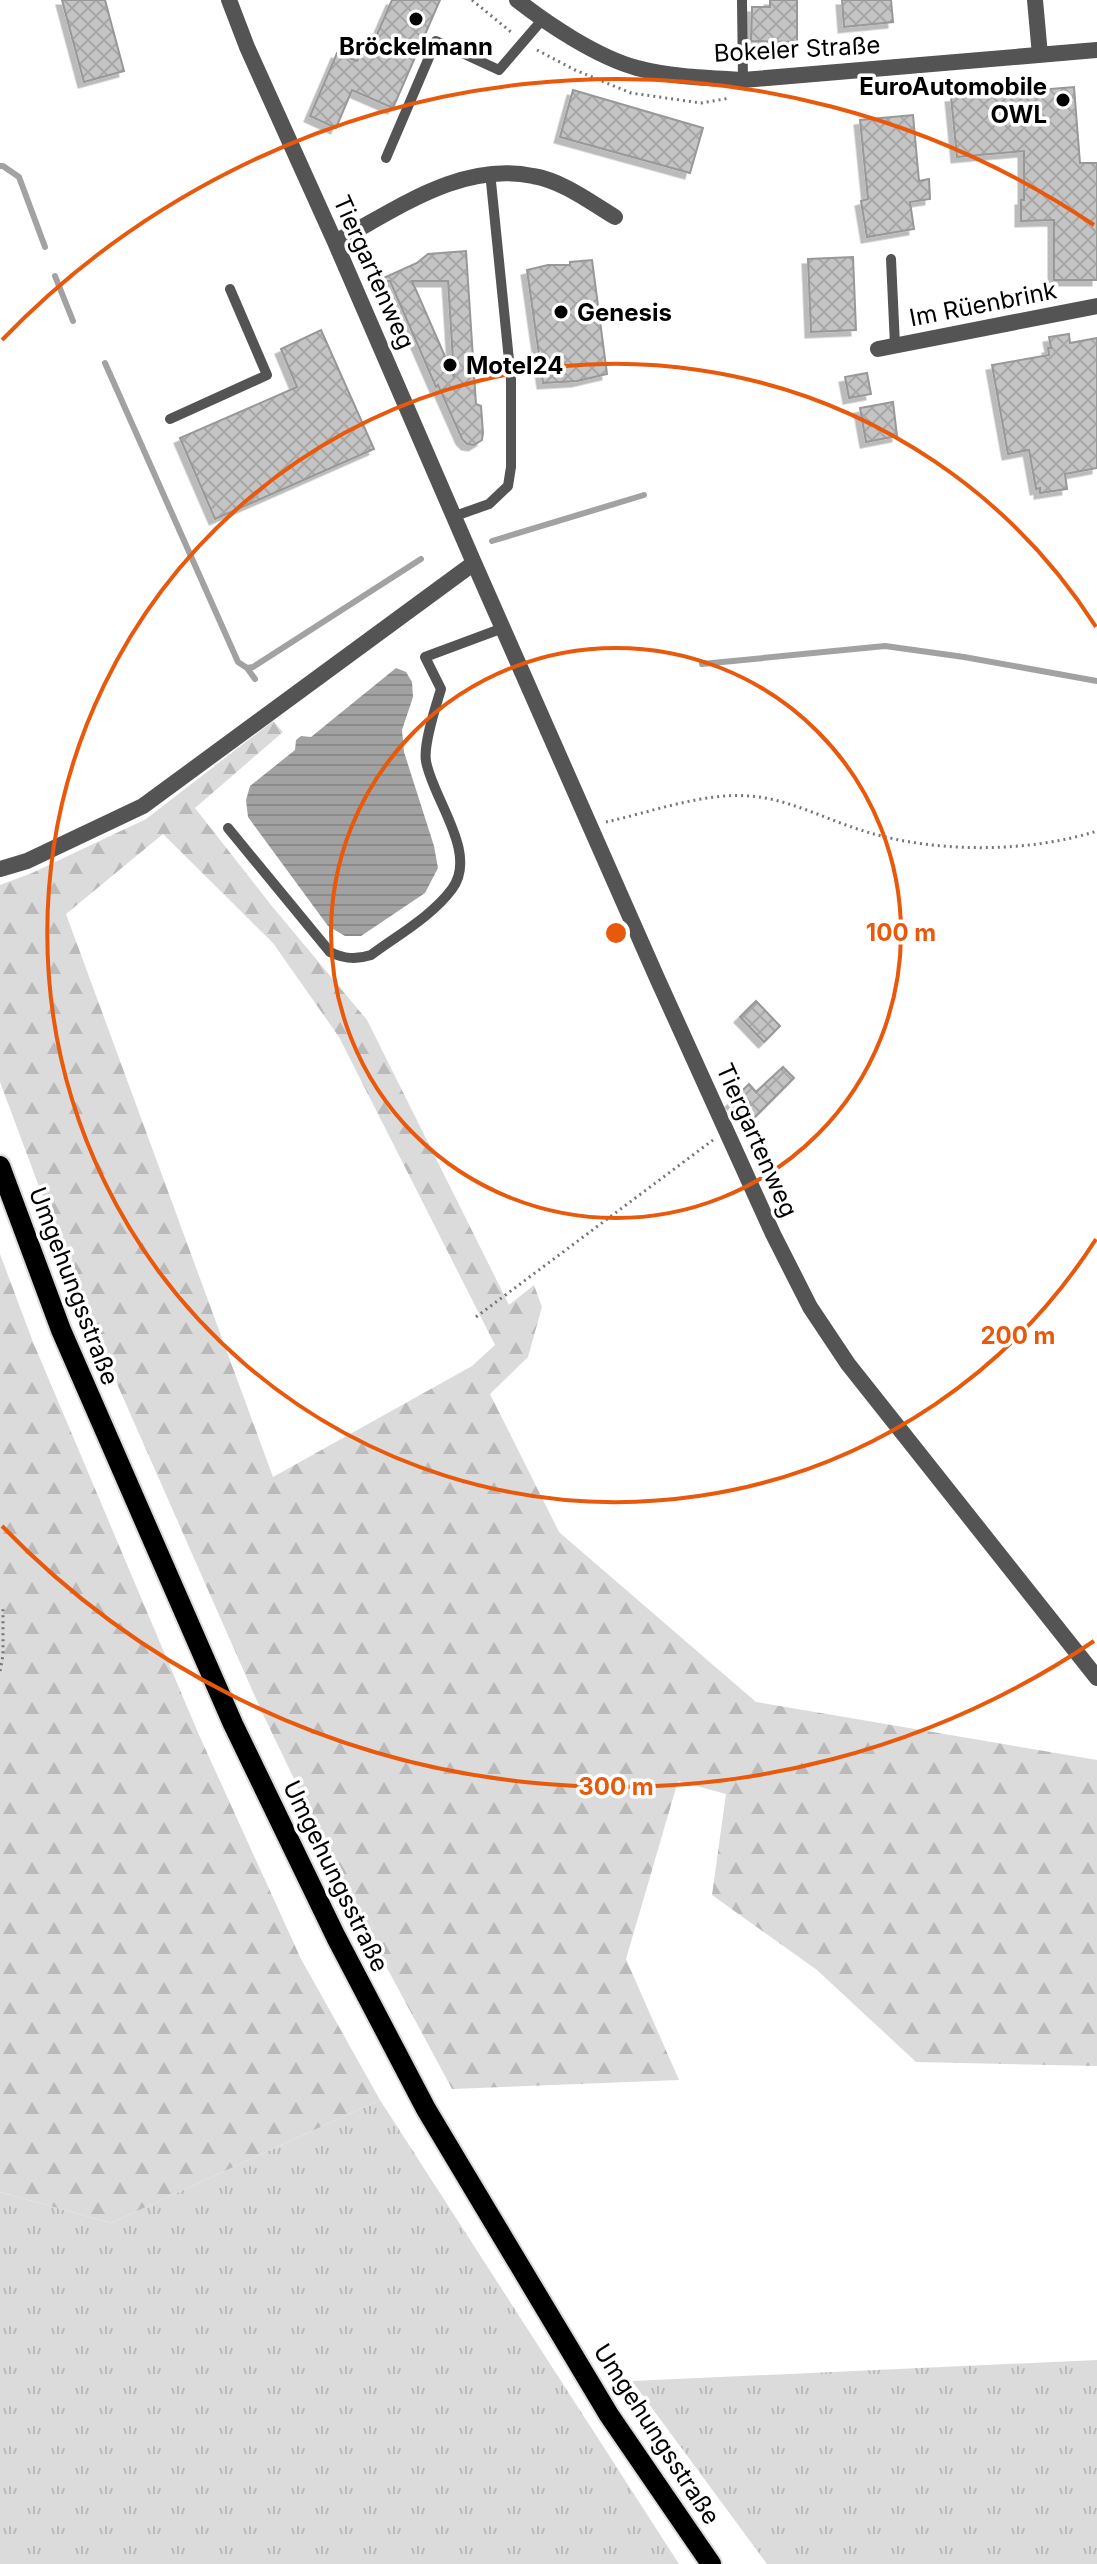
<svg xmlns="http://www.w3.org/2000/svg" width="1097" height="2564" font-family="Inter,sans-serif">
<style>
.grass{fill:url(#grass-tufts)}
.forest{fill:url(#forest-firs);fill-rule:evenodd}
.water{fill:url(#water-rules)}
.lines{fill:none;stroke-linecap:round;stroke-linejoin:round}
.stream{stroke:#a2a2a2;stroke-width:6}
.building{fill:url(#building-cross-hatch);stroke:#989898;stroke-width:2;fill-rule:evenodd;filter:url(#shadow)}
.primary-casing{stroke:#dbdbdb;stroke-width:24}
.path{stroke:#767676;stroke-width:3;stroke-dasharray:2 4;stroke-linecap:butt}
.service{stroke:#545454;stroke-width:10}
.minor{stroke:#545454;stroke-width:16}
.primary{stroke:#000;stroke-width:20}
.ring{fill:none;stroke:#e8590c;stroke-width:4}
.poi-dot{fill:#000;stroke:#fff;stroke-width:3}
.labels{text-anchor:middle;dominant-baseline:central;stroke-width:7;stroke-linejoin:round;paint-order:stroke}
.poi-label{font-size:24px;font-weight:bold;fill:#000;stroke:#fff;text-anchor:start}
.street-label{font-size:24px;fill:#000;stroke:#fff}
.centre{fill:#e8590c;stroke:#fff;stroke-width:4}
.ring-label{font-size:24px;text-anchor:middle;font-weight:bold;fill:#e8590c;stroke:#fff;stroke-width:7;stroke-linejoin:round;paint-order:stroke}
</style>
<defs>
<pattern id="grass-tufts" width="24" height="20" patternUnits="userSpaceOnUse" patternTransform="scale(2)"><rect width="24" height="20" fill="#dbdbdb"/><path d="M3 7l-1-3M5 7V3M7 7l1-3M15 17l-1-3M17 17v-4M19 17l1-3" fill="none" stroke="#bababa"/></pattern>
<pattern id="forest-firs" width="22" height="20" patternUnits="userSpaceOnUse" patternTransform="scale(2)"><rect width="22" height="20" fill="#dbdbdb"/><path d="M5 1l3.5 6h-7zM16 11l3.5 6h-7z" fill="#bababa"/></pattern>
<pattern id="water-rules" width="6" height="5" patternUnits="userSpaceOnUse" patternTransform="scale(2)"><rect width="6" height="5" fill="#a2a2a2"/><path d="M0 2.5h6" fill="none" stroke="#8a8a8a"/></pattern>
<pattern id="building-cross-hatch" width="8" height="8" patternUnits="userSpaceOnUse" patternTransform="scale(2)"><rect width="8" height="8" fill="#c4c4c4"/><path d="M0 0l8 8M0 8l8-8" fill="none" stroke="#a7a7a7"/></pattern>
<filter id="shadow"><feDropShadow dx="-5.5" dy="5.5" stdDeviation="0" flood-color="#0004"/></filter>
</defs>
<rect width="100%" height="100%" fill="#fff"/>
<path class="grass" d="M 380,2100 L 679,2564 L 0,2564 L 0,2192 L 111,2223 Z
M 1097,2360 L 1097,2564 L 767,2564 L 632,2381 Z"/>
<path class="forest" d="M 273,721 L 283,732 L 195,808 L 271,905 L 367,1020 L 509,1305 L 534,1285 L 542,1307 L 528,1357 L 490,1394 L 559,1532 L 756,1702 L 1097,1760 L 1097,2066 L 916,2062 L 817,1970 L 712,1895 L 726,1794 L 678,1781 L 626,1959 L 679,2080 L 452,2089 L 365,1927 L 261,1710 L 88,1318 L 0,1082 L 0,885 L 32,873 L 146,819 ZM 163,834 L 273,943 L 339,1037 L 495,1345 L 472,1366 L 273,1477 L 66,914 Z
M 0,1254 L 33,1342 L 199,1735 L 301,1959 L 380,2100 L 111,2223 L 0,2192 Z"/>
<path class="water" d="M 396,668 L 406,672 L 412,682 L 413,697 L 402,730 L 404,752 L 434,846 L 438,868 L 425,893 L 361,936 L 345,936 L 328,926 L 248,817 L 246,800 L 250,786 L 295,750 L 296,740 L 301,736 L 311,737 Z"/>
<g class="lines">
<path class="stream" d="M 0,166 L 3,166 L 19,177 L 45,247
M 55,276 L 73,321
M 105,363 L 238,662 L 247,668 L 253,667 L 421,559
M 492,541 L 644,495
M 702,664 L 885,646 L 964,657 L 1097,681
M 247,668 L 255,679"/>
</g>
<path class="building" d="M 62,0 L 105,0 L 124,71 L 84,82 Z
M 392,0 L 440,0 L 393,108 L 352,90 L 336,128 L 310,116 L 337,53 L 357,61 L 360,53 L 368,55 Z
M 770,0 L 797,0 L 797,42 L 751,41 L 752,7 L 770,7 Z
M 842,0 L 891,0 L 893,22 L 844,27 Z
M 1074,87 L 1080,163 L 1097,163 L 1097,280 L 1054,280 L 1054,220 L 1021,221 L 1021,200 L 1024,200 L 1024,151 L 957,157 L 951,97 Z
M 573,90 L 703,128 L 690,173 L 560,137 Z
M 913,115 L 919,181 L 929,179 L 930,199 L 910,202 L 914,229 L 867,237 L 861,201 L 868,199 L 860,120 Z
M 466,251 L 476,404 L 481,406 L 483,433 L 482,440 L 474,445 L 467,444 L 462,439 L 438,385 L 436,387 L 390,281 L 377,281 L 417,263 L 428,254 ZM 412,281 L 448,281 L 454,377 Z
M 853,257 L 856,330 L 811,332 L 808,259 Z
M 592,260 L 607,374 L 577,381 L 543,383 L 527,270 L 548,265 L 570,265 L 570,262 Z
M 321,330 L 374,449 L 215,519 L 180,438 L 297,387 L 281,349 Z
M 1069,334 L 1070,343 L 1097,338 L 1097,468 L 1065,474 L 1067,489 L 1040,493 L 1040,488 L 1036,489 L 1029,450 L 1008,454 L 992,365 L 1049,355 L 1048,348 L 1051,348 L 1049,337 Z
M 867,373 L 871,394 L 849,398 L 845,377 Z
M 893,402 L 897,436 L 866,442 L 860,408 Z
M 756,1001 L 780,1026 L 764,1042 L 740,1017 Z
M 783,1067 L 794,1078 L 751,1121 L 731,1102 L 749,1084 L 756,1092 Z"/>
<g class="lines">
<g class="primary-casing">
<path id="primary" d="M 0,1166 L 61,1330 L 233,1724 L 336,1937 L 426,2109 L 609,2415 L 711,2564"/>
</g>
<path class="path" d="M 472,0 L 511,32
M 537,50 L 575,70 L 631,93 L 701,103 L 730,98
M 606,822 C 651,812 705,792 750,796 C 790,799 829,821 867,832 C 936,853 1028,853 1097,831
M 476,1317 L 713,1140
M 0,1671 L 3,1655 L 3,1609"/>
<path class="service" d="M 742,0 L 743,80
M 386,158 L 436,41 L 499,70 L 542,20
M 891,259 L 895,345
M 170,419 L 267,375 L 230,289
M 455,516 L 489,504 L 508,486 L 511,467 L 511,380 L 490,172
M 228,828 L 330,952 C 344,959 356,960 371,955 C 398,935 432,916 452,889 C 479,853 432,798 426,761 C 423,744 436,706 441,689 L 425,657 L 503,628"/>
<path class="minor" d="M 229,0 L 247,47 L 335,242 L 474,563 L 657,978 L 773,1234 L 810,1307 L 848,1364 L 1097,1678
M 517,0 C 549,25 597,57 637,68 C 671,77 708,78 743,80 L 1097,50
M 1035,0 L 1040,55
M 335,242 C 396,210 461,161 533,176 C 563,181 590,202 615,217
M 878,349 L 1097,306
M 0,869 L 27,861 L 143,806 L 474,563"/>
<use href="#primary" class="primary"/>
</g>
<g class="ring">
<circle cx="616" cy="933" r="285"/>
<path d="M1096 1239A569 569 0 1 1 1096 627"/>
<path d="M1094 1641A854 854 0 0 1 2 1526M2 340A854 854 0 0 1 1094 225"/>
</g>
<g class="poi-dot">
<circle cx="416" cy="19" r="8"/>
<circle cx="1063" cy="100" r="8"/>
<circle cx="561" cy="312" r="8"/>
<circle cx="450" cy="365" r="8"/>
</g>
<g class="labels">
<g class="poi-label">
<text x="416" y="46" text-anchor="middle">Bröckelmann</text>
<text x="1047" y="86" text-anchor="end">EuroAutomobile<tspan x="1047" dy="28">OWL</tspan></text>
<text x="577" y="312">Genesis</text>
<text x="466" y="365">Motel24</text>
</g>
<g class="street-label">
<text transform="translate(797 49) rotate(-3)">Bokeler Straße</text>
<text transform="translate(374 272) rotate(66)">Tiergartenweg</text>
<text transform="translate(983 304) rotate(-11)">Im Rüenbrink</text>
<text transform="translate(757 1140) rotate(66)">Tiergartenweg</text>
<text transform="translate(74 1286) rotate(69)">Umgehungsstraße</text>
<text transform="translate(336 1876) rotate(64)">Umgehungsstraße</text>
<text transform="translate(657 2434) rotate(57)">Umgehungsstraße</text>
</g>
</g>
<circle cx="616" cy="933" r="12" class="centre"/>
<g class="ring-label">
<text x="901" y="941">100 m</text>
<text x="1018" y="1344">200 m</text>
<text x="616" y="1795">300 m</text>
</g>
</svg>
